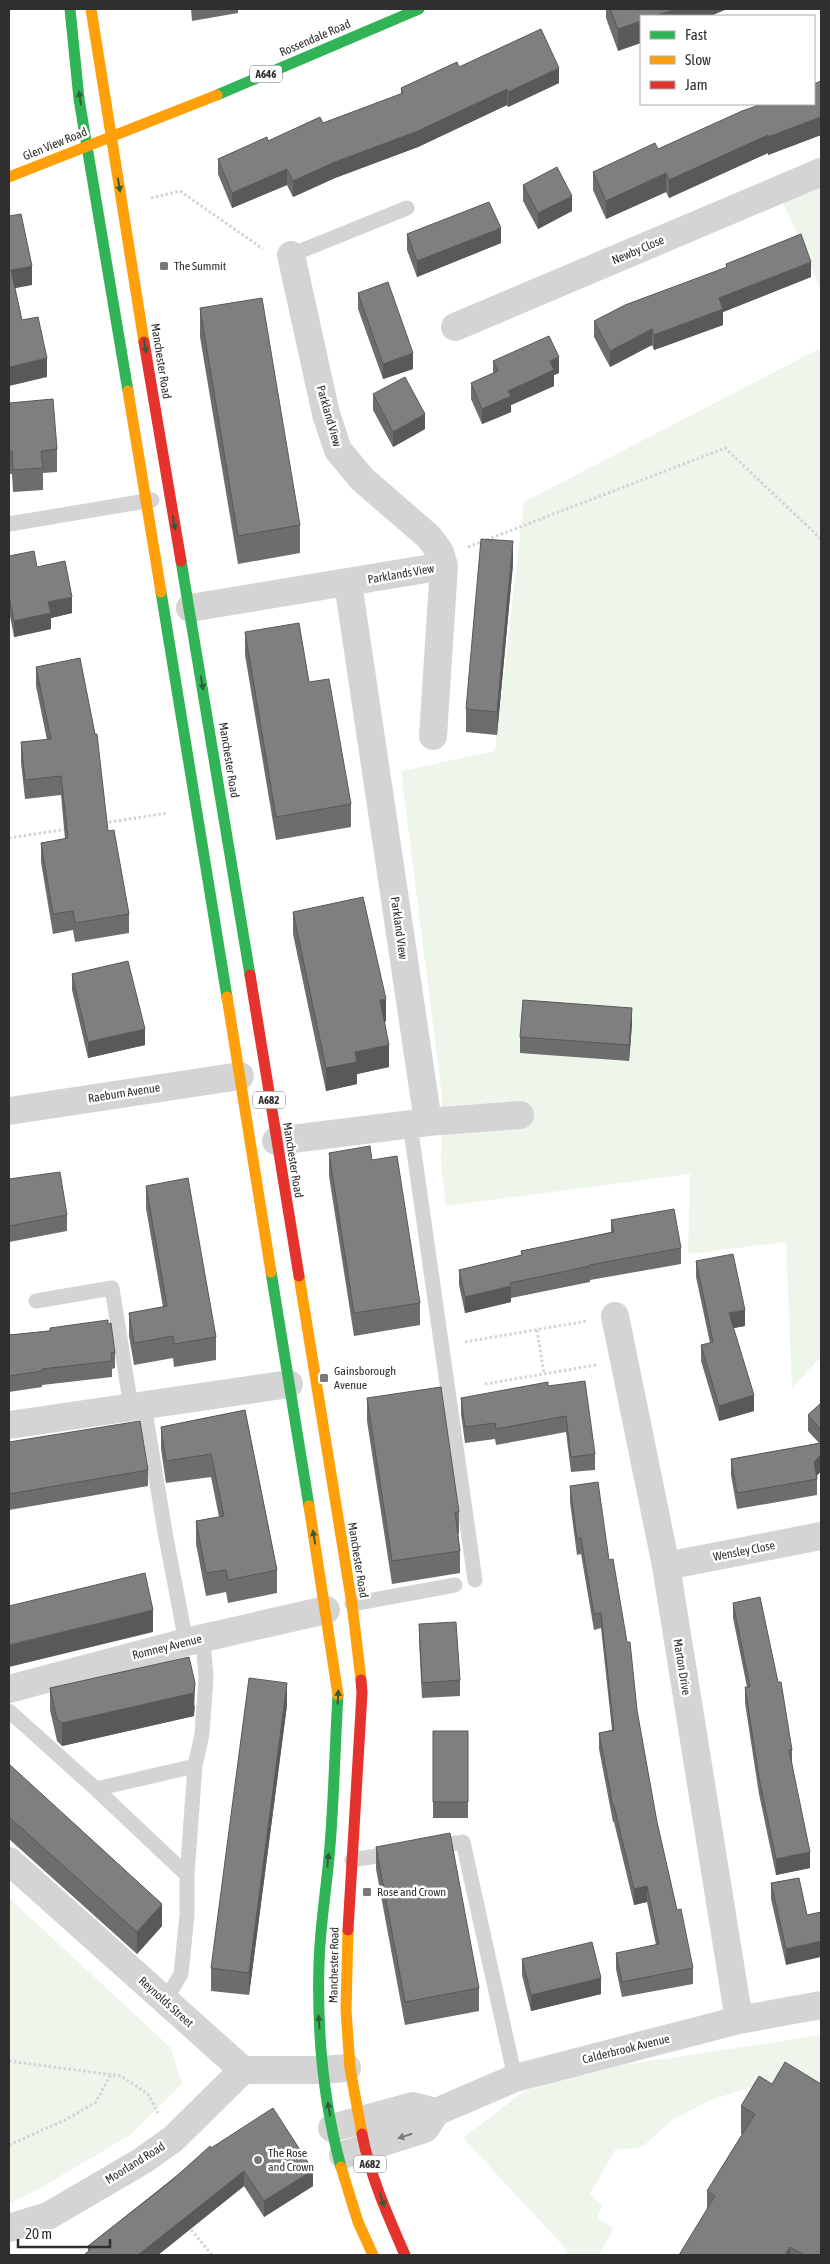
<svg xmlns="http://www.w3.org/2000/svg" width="830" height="2264" font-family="'Asap Condensed',sans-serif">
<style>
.green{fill:#eef5eb}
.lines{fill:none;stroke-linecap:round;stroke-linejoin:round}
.path{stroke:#d4d4d4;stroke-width:3;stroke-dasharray:2.5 2.5;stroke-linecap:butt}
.lane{stroke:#d4d4d4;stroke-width:15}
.street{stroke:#d4d4d4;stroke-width:28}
.fast{stroke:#30b455;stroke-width:11}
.slow{stroke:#ff9f0a;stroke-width:11}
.jam{stroke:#e5322d;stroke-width:11}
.wall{fill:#6d6d6d}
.shaded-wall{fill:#595959}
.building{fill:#7f7f7f;stroke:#595959}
.oneway{fill:#2f5e3c}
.oneway2{fill:#797979}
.poi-dot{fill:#787878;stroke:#fff;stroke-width:2}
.labels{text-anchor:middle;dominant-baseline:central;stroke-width:5;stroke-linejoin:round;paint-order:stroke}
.shield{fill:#fff;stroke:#6d6d6d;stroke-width:1}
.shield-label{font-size:11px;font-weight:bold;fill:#2f2f2f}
.street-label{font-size:12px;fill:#2f2f2f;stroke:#fff}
.poi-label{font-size:12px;fill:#2f2f2f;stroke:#fff;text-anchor:start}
</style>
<rect width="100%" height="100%" fill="#fff"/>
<path class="green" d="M 821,172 L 821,291 L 778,190 Z
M 821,348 L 821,1357 L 792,1388 L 786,1242 L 688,1254 L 690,1174 L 446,1206 L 441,1164 L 442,1096 L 401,771 L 495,751 L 524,502 Z
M 9,1898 L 171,2048 L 182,2084 L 130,2135 L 37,2190 L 9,2204 Z
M 821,2035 L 821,2092 L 792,2071 L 765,2083 L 710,2100 L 672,2120 L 642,2147 L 615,2150 L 590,2194 L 602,2205 L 597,2218 L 614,2228 L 599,2255 L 566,2255 L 567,2250 L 463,2138 L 524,2091 L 590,2070 Z"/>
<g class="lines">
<path class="path" d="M 151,198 L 180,191 L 263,249
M 468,547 L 725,448 L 821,539
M 104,823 L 167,813
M 9,838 L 68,829
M 537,1330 L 544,1374
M 465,1342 L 587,1321
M 485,1384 L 596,1365
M 9,2061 L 121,2076 L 148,2094 L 158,2113
M 9,2145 L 65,2120 L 96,2102 L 111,2074
M 188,2226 L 212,2255"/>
<path class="lane" d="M 291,255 L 407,208
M 9,524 L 152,500
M 410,1124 L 475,1580
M 36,1301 L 112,1288 L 131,1407
M 144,1405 L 165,1532 L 186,1642
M 352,1604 L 455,1585
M 9,1711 L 96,1789 L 187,1875
M 96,1789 L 195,1766
M 432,1847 L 463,1842 L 515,2078
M 352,1860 L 395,1853
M 165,2001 L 181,1974 L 187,1915 L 187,1875 L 195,1766 L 202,1734 L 206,1677 L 203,1638"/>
<path class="street" d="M 291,255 L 326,414 L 338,450 L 362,479 L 429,537 L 440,552 L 444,566
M 455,327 L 821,172
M 190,608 L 444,566 L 433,736
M 9,1111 L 240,1076
M 428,1122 L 520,1115
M 276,1141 L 428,1122 L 348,583
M 615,1316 L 666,1566 L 739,2020
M 9,1425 L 289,1384
M 666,1566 L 821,1536
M 9,1689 L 186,1642 L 326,1610
M 9,1861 L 243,2070 L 322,2070 L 347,2068
M 332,2128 L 413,2106 L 436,2112
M 343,2155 L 425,2129 L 436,2112 L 515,2078 L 739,2020 L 821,2005
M 9,2228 L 48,2216 L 142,2161 L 173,2139 L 243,2070"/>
<path class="fast" d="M 70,9 L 79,99 L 128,391
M 217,95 L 419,9
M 181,561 L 250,975
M 161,592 L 227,997
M 271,1272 L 309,1506
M 338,1695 C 335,1745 334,1796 330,1846 C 327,1886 320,1924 319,1964 C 317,2032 323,2101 341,2167"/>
<path class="slow" d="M 91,9 L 144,342
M 9,177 L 217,95
M 128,391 L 161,592
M 227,997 L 271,1272
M 299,1276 L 352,1604 L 361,1680
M 309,1506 L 338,1695
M 348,1930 L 346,2010 L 350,2068 L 362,2134
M 341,2167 L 358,2222 L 373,2255"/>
<path class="jam" d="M 144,342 L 181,561
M 250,975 L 299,1276
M 348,1930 L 362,1693 L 361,1680
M 362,2134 C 370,2176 388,2216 405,2255"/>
</g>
<path class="wall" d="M 191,9 L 238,9 L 238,13 L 192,21 Z
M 606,9 L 727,9 L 710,16 L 641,16 L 618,51 L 606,18 Z
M 459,67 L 559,83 L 508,107 L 507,105 L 418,147 L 335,178 L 293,197 L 287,185 L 232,208 L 218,174 L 218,159 L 268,141 L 323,123 L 401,94 L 401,88 Z
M 821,81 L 821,135 L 768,155 L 768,153 L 669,198 L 666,192 L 606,219 L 593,190 L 593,172 L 658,149 Z
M 523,185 L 572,211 L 538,229 L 523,201 Z
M 407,234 L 501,243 L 417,277 L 407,250 Z
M 726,264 L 811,277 L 723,312 L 723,325 L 654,350 L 652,345 L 610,367 L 594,337 L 594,321 L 726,268 Z
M 358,293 L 413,369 L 383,379 L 358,309 Z
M 200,308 L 300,525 L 300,553 L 238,564 L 200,337 Z
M 493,361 L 559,373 L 554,375 L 554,386 L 511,405 L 511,412 L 482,424 L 471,399 L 471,383 L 493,373 Z
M 373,394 L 425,429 L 393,447 L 373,410 Z
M 9,403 L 57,449 L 57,472 L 43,473 L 43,490 L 13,492 L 12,474 L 9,474 Z
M 9,556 L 37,567 L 72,613 L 51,618 L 51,629 L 14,637 L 9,611 Z
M 513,564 L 497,735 L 466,732 L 466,709 Z
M 245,632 L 309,682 L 351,804 L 351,827 L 276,840 L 245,655 Z
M 36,667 L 108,831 L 129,914 L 129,933 L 75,942 L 73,930 L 53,934 L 41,862 L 41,843 L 65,839 L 61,795 L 25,799 L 21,762 L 21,742 L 47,740 L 36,686 Z
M 293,912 L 386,1021 L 385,1022 L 389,1067 L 357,1074 L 357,1084 L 326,1091 L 293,934 Z
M 72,974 L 145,1045 L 88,1058 L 72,990 Z
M 632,1024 L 629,1061 L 520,1053 L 520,1037 Z
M 329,1153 L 372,1160 L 420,1303 L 420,1325 L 354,1336 L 329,1176 Z
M 9,1179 L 67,1215 L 67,1231 L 9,1242 Z
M 146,1186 L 216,1337 L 216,1360 L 174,1367 L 173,1358 L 134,1365 L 129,1336 L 129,1313 L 163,1307 L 146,1208 Z
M 611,1220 L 681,1248 L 681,1264 L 590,1280 L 590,1282 L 511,1298 L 511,1302 L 465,1313 L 459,1285 L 459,1270 L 521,1255 L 521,1251 L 611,1232 Z
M 696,1261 L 745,1326 L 733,1328 L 754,1411 L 719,1421 L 701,1361 L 701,1345 L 710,1343 L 696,1277 Z
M 108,1324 L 115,1353 L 115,1368 L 112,1369 L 112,1377 L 42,1385 L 42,1387 L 9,1392 L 9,1335 Z
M 548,1386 L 595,1454 L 595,1470 L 571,1472 L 566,1432 L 496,1445 L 495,1439 L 465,1443 L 461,1414 L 461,1398 Z
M 367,1398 L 459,1512 L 459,1534 L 458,1534 L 460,1551 L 460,1573 L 392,1584 L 367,1421 Z
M 821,1403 L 821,1471 L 817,1476 L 817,1495 L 737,1509 L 731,1475 L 731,1459 L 819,1443 L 808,1431 L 808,1415 Z
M 245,1410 L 277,1570 L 277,1593 L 228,1603 L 226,1592 L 206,1596 L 196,1544 L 196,1521 L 219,1517 L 211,1477 L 166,1483 L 161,1449 L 161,1427 Z
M 9,1442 L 148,1470 L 148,1486 L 9,1510 Z
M 570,1486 L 609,1560 L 657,1822 L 677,1910 L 693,1968 L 693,1984 L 622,1997 L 616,1969 L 616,1953 L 656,1945 L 647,1902 L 634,1905 L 614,1822 L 613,1822 L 599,1749 L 599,1733 L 612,1730 L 601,1628 L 594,1630 L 581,1554 L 577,1555 L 570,1502 Z
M 733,1603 L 792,1750 L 792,1763 L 810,1868 L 776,1875 L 759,1794 L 745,1703 L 745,1687 L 747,1687 L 733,1618 Z
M 419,1624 L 460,1680 L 460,1696 L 422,1698 L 419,1640 Z
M 50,1688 L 195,1706 L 194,1716 L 62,1746 L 57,1741 L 50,1710 Z
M 287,1705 L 249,1995 L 211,1991 L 211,1968 Z
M 433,1731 L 468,1731 L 468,1818 L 433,1818 Z
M 9,1764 L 162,1926 L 137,1954 L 9,1839 Z
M 376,1847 L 479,1988 L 479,2011 L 405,2025 L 376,1869 Z
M 799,1878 L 786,1965 L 771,1899 L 771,1883 Z
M 522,1959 L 601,1994 L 531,2011 L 522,1975 Z
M 772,2084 L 821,2255 L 679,2255 L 707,2210 L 707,2191 L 742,2134 L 741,2134 L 741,2106 Z
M 211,2148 L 313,2186 L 264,2217 L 244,2186 L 158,2255 L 84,2255 L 88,2252 L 88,2246 Z"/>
<path class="shaded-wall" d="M 676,9 L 727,9 L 710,16 L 655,16 Z
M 641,21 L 641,43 L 618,51 L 618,29 Z
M 559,68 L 559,83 L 508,107 L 508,92 Z
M 507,89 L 507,105 L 418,147 L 335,178 L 293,197 L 293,181 L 335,162 Z
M 821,117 L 821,135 L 768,155 L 768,137 Z
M 768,135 L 768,153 L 669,198 L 669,180 Z
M 287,169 L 287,185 L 232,208 L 232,193 Z
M 666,173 L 666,192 L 606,219 L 606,201 Z
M 572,196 L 572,211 L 538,229 L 538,213 Z
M 501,228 L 501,243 L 417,277 L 417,261 Z
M 811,262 L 811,277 L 723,312 L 723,325 L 654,350 L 654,335 L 719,298 Z
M 32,266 L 32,285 L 11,289 L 11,270 Z
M 652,329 L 652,345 L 610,367 L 610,351 Z
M 413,353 L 413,369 L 383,379 L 383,364 Z
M 559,357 L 559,373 L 554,375 L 554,386 L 511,405 L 511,412 L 482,424 L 482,409 L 550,361 Z
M 47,358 L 47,377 L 9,386 L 9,367 Z
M 425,414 L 425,429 L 393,447 L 393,432 Z
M 513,541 L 513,564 L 497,735 L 497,712 Z
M 72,597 L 72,613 L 51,618 L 51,629 L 14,637 L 14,621 L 48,602 Z
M 386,999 L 386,1021 L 380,1023 L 380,1000 Z
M 632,1008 L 632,1024 L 629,1061 L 629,1045 Z
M 145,1029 L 145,1045 L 88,1058 L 88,1042 Z
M 389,1045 L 389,1067 L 357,1074 L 357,1084 L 326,1091 L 326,1068 L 355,1052 Z
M 511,1286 L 511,1302 L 465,1313 L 465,1297 Z
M 745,1310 L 745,1326 L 729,1329 L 729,1313 Z
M 754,1395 L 754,1411 L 719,1421 L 719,1406 Z
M 821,1455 L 821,1471 L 814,1478 L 814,1462 Z
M 153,1610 L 153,1632 L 9,1667 L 9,1645 Z
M 195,1683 L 194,1716 L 62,1746 L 62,1723 Z
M 287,1683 L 287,1705 L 249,1995 L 249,1973 Z
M 810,1852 L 810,1868 L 776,1875 L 776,1859 Z
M 647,1886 L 647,1902 L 634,1905 L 634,1889 Z
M 162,1904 L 162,1926 L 137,1954 L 137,1932 Z
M 821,1941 L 821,1957 L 786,1965 L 786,1949 Z
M 601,1978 L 601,1994 L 531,2011 L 531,1995 Z
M 313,2170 L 313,2186 L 264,2217 L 264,2201 Z
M 244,2171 L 244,2186 L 158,2255 L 138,2255 Z
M 790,2247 L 790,2255 L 785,2255 Z"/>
<path class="building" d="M 610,9 L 676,9 L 655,16 L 641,16 L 641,21 L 618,29 Z
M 541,29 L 559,68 L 508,92 L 507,89 L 418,131 L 335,162 L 293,181 L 287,169 L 232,193 L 218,159 L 267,137 L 268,141 L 320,117 L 323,123 L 403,93 L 401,88 L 457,62 L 459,67 Z
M 821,81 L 821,117 L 768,137 L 768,135 L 669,180 L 666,173 L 606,201 L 593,172 L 655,143 L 658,149 L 742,111 L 762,104 L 814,104 L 814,84 Z
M 557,167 L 572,196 L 538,213 L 523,185 Z
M 489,202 L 501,228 L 417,261 L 407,234 Z
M 21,214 L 32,266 L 11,270 L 22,320 L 38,317 L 47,358 L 9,367 L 9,216 Z
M 801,234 L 811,262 L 719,298 L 723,309 L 654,335 L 652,329 L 610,351 L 594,321 L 625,305 L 727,267 L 726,264 Z
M 388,282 L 413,353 L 383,364 L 358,293 Z
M 262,298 L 300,525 L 238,536 L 200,308 Z
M 549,336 L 559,357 L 550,361 L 554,370 L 508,391 L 511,396 L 482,409 L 471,383 L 498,371 L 493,361 Z
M 405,377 L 425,414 L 393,432 L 373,394 Z
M 53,399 L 57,449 L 41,451 L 43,468 L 13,470 L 12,451 L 9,451 L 9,403 Z
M 481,539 L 513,541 L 497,712 L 466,709 Z
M 34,551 L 37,567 L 65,561 L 72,597 L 48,602 L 51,613 L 14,621 L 9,596 L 9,556 Z
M 299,623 L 309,682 L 329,679 L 351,804 L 276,817 L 245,632 Z
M 80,658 L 95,734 L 97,734 L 108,831 L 114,830 L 129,914 L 75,923 L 73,911 L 53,914 L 41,843 L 68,838 L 61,776 L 25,780 L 21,742 L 51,739 L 36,667 Z
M 363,897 L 386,999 L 380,1000 L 389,1045 L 355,1052 L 357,1062 L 326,1068 L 293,912 Z
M 128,961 L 145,1029 L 88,1042 L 72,974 Z
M 523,1000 L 632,1008 L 629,1045 L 520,1037 Z
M 370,1146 L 372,1160 L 397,1156 L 420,1303 L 354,1313 L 329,1153 Z
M 60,1172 L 67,1215 L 9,1226 L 9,1179 Z
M 188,1178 L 216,1337 L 174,1344 L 173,1336 L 134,1343 L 129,1313 L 167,1306 L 146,1186 Z
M 674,1209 L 681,1248 L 590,1265 L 590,1266 L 510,1283 L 511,1286 L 465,1297 L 459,1270 L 522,1255 L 521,1251 L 614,1232 L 611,1220 Z
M 733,1254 L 745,1310 L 729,1313 L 754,1395 L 719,1406 L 701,1345 L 713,1342 L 696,1261 Z
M 108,1320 L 108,1324 L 111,1323 L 115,1353 L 111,1353 L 112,1361 L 42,1369 L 42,1371 L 9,1376 L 9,1335 L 50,1331 L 50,1328 Z
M 585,1381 L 595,1454 L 571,1457 L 566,1416 L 496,1429 L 495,1423 L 465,1427 L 461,1398 L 548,1382 L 548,1386 Z
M 441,1387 L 459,1512 L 455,1512 L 460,1551 L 392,1561 L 367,1398 Z
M 821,1403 L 821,1430 L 808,1415 Z
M 245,1410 L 277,1570 L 228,1580 L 226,1570 L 206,1573 L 196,1521 L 224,1516 L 211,1454 L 166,1461 L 161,1427 Z
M 140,1421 L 148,1470 L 9,1494 L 9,1442 Z
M 821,1443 L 821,1455 L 814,1462 L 817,1479 L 737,1493 L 731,1459 Z
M 598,1482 L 609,1560 L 613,1559 L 627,1642 L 630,1642 L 637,1710 L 657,1822 L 677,1910 L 681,1909 L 693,1968 L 622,1982 L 616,1953 L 659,1944 L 647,1886 L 634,1889 L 614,1806 L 613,1806 L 599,1733 L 614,1730 L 601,1613 L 594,1614 L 581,1538 L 577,1539 L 570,1486 Z
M 145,1573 L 153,1610 L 9,1645 L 9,1606 Z
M 760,1597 L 778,1682 L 781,1682 L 792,1750 L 789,1750 L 810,1852 L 776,1859 L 759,1778 L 745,1687 L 750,1687 L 733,1603 Z
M 456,1622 L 460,1680 L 422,1683 L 419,1624 Z
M 189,1657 L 195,1683 L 194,1693 L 62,1723 L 57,1719 L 50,1688 Z
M 249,1678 L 287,1683 L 249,1973 L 211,1968 Z
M 433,1731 L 468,1731 L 468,1802 L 433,1802 Z
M 9,1764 L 162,1904 L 137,1932 L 9,1817 Z
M 450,1833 L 479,1988 L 405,2002 L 376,1847 Z
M 799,1878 L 807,1915 L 821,1912 L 821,1941 L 786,1949 L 771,1883 Z
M 592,1942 L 601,1978 L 531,1995 L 522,1959 Z
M 785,2062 L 821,2084 L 821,2255 L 804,2255 L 790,2247 L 785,2255 L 679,2255 L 715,2196 L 707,2191 L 755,2114 L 741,2106 L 759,2076 L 772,2084 Z
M 273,2108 L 313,2170 L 264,2201 L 244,2171 L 138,2255 L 84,2255 L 91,2249 L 88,2246 L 170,2182 L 210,2146 L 211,2148 Z"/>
<defs><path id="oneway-solid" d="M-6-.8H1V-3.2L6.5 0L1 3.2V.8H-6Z" transform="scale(1.25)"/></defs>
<g class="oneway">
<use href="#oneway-solid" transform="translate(80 98) rotate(-98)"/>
<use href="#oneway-solid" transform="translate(119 185) rotate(81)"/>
<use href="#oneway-solid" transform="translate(145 346) rotate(81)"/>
<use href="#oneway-solid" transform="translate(174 523) rotate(79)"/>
<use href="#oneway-solid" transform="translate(202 683) rotate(81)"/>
<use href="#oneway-solid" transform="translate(314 1537) rotate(-99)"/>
<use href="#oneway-solid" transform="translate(338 1697) rotate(-87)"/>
<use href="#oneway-solid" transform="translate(328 1860) rotate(-84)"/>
<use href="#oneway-solid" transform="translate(319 2022) rotate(-94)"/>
<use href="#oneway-solid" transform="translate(329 2109) rotate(-99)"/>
<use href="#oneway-solid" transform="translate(382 2200) rotate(71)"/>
</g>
<use class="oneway2" href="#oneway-solid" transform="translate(405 2136) rotate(162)"/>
<g class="poi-dot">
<rect x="159" y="261" width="10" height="10" rx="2.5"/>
<rect x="319" y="1373" width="10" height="10" rx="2.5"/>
<rect x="362" y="1887" width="10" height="10" rx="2.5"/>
<circle cx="258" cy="2160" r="5"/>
</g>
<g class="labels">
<g class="shield">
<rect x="250" y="65.5" width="32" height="17" rx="4"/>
<rect x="253" y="1091.5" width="32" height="17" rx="4"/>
<rect x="354" y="2155.5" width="32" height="17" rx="4"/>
</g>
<g class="shield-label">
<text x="266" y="74">A646</text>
<text x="269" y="1100">A682</text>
<text x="370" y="2164">A682</text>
</g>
<g class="street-label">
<text transform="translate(315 38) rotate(-23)">Rossendale Road</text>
<text transform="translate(55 144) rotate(-22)">Glen View Road</text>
<text transform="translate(638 250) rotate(-23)">Newby Close</text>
<text transform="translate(161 361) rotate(81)">Manchester Road</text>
<text transform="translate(329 416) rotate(74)">Parkland View</text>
<text transform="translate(401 574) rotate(-10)">Parklands View</text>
<text transform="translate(229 760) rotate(81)">Manchester Road</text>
<text transform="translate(399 928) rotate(82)">Parkland View</text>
<text transform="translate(124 1093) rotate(-9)">Raeburn Avenue</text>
<text transform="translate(293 1160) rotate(81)">Manchester Road</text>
<text transform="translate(744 1551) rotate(-11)">Wensley Close</text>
<text transform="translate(358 1560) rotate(81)">Manchester Road</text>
<text transform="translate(167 1647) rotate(-14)">Romney Avenue</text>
<text transform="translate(682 1667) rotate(81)">Marton Drive</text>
<text transform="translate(334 1965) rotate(-89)">Manchester Road</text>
<text transform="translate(166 2002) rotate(42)">Reynolds Street</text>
<text transform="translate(626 2049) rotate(-14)">Calderbrook Avenue</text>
<text transform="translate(135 2163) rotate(-32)">Moorland Road</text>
</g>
<g class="poi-label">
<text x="174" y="266">The Summit</text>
<text x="334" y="1371">Gainsborough<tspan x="334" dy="14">Avenue</tspan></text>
<text x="377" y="1892">Rose and Crown</text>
<text x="268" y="2153">The Rose<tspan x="268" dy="14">and Crown</tspan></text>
</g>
</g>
<rect width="830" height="2264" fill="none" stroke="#2f2f2f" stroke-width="20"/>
<rect x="640" y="15" width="175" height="90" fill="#ffffff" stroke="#acacac"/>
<rect x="650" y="31" width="25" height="8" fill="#30b455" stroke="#acacac"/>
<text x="685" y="40" font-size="15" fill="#2f2f2f">Fast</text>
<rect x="650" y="56" width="25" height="8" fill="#ff9f0a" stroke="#acacac"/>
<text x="685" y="65" font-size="15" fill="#2f2f2f">Slow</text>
<rect x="650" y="81" width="25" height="8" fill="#e5322d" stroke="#acacac"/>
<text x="685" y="90" font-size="15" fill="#2f2f2f">Jam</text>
<path d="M18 2239v8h92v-8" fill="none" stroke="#2f2f2f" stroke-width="2.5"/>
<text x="25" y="2239" font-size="15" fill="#2f2f2f" stroke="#ffffff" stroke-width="4" paint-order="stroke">20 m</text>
</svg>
